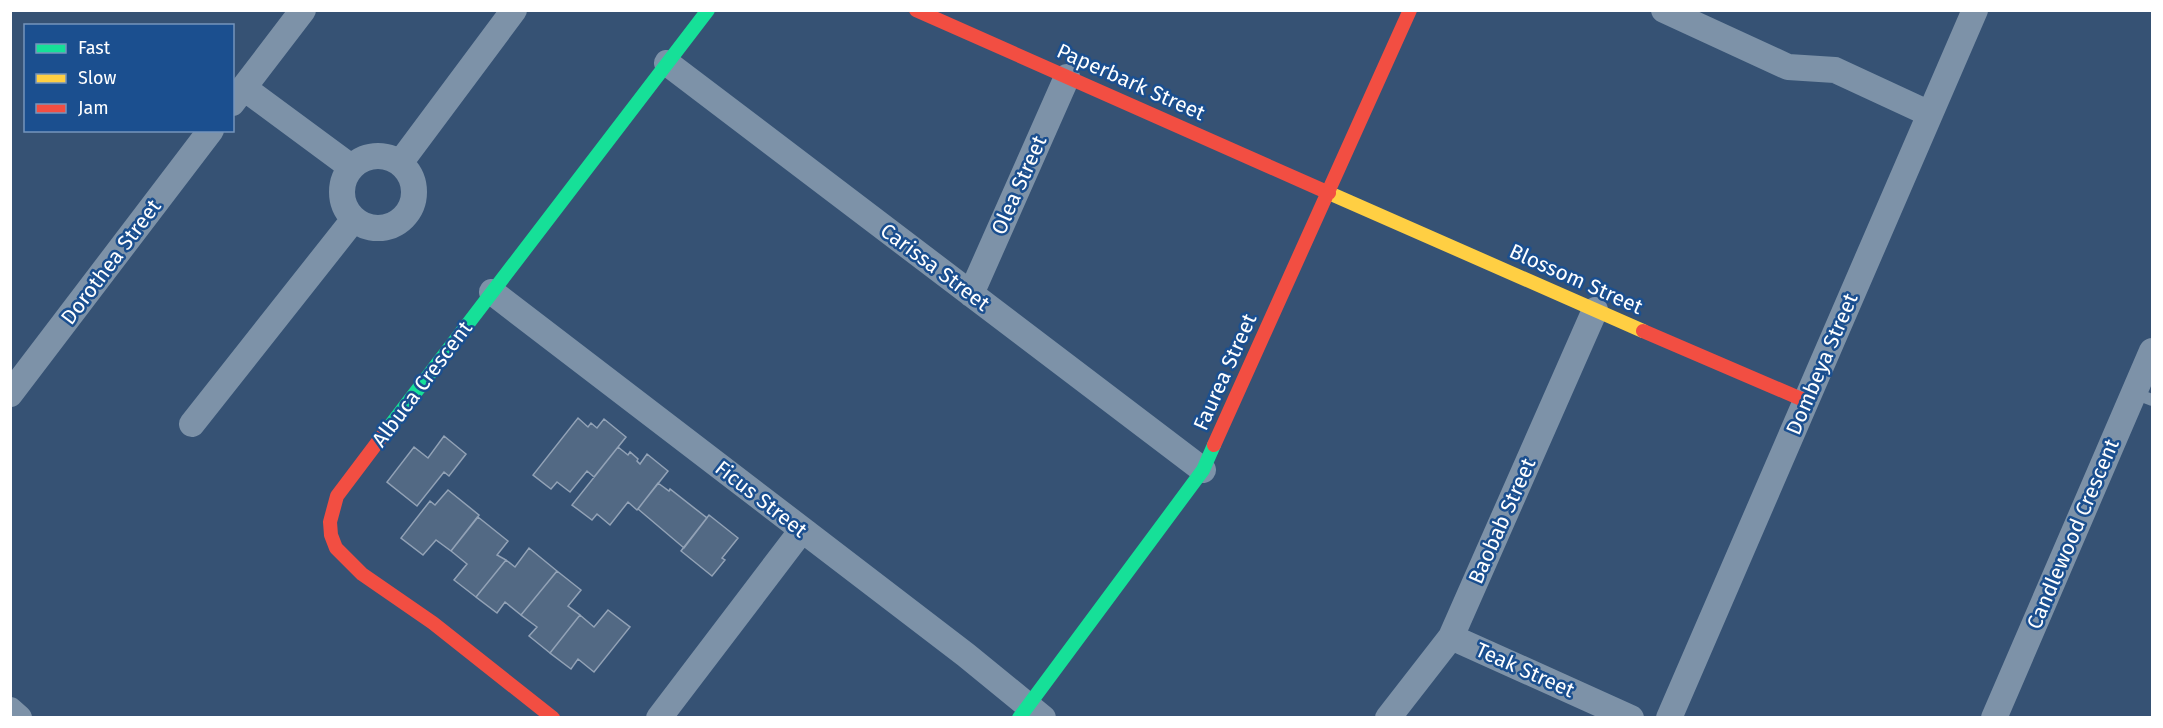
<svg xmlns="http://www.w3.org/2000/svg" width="2163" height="728" font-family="'Fira Sans',sans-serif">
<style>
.building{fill:#526984;stroke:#92a2b6;stroke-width:1.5}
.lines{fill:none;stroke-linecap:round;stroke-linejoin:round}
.lane{stroke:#7d92a8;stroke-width:12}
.street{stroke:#7d92a8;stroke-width:26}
.fast{stroke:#16e098;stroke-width:14}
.slow{stroke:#ffcf43;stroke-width:14}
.jam{stroke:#f24e42;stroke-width:14}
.labels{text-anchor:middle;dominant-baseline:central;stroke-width:5;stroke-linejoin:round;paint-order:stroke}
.street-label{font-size:21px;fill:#fff;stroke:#1b4f8f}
</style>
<rect width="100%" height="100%" fill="#365274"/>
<path class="building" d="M 578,418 L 588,427 L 591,423 L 597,428 L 604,419 L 626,437 L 594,477 L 587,471 L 570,492 L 557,482 L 551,489 L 533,475 Z
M 444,436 L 466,454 L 449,476 L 444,472 L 417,506 L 387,482 L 414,447 L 428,458 Z
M 618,447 L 628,455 L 630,452 L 638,459 L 637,461 L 640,464 L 647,454 L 668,471 L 637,510 L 628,502 L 610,525 L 597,514 L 592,520 L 572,505 Z
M 658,483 L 669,491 L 670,489 L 707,518 L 684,548 L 638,509 Z
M 448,490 L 479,515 L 451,551 L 436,540 L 423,555 L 401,538 L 430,501 L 435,505 Z
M 709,515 L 738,538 L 722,558 L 725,560 L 712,576 L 681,551 Z
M 478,517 L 508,541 L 497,555 L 506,560 L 476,597 L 454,580 L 467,564 L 451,551 Z
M 529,548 L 557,571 L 521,615 L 505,602 L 497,613 L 476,597 L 506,560 L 515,567 Z
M 557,571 L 581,590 L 568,606 L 580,615 L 550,653 L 529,636 L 537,627 L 521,615 Z
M 608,610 L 630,627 L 594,672 L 578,659 L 571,669 L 550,653 L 580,615 L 594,627 Z"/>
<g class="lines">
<path class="lane" d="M 2134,393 L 2152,400"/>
<path class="street" d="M 1664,10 L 1788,67 L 1835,70 L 1930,114
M 667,63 L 1203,470
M 244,88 L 351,167
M 232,103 L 303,10
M342 192a36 36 0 1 1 72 0a36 36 0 1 1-72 0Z
M 400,163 L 514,10
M 492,292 L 966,655 L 1043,718
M 971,294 L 1067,77
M 10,394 L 211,130
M 192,424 L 354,219
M 1451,637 L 1631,718
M 10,710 L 19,718
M 659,718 L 802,530
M 1388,718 L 1451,637 L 1595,310
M 1669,718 L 1975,10
M 1994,718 L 2152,351"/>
<path class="fast" d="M 386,431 L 708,10
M 1019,718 L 1203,470 L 1214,445"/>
<path class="slow" d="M 1329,193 L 1643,331"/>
<path class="jam" d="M 916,10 L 1329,193
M 1643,331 L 1806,401
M 386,431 L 337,496 L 330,522 L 331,535 L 336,548 L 362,574 L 433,623 L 553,718
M 1214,445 L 1410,10"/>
</g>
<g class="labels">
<g class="street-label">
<text transform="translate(1131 82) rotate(24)">Paperbark Street</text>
<text transform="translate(1019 185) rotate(-66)">Olea Street</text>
<text transform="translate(111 262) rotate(-53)">Dorothea Street</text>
<text transform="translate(935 267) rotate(37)">Carissa Street</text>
<text transform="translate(1576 279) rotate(24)">Blossom Street</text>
<text transform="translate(1822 364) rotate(-67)">Dombeya Street</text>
<text transform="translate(1225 372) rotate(-66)">Faurea Street</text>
<text transform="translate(422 384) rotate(-53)">Albuca Crescent</text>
<text transform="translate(761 499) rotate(38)">Ficus Street</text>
<text transform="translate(1502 521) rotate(-66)">Baobab Street</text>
<text transform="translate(2073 534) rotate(-67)">Candlewood Crescent</text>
<text transform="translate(1525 670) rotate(24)">Teak Street</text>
</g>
</g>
<rect width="2163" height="728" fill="none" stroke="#ffffff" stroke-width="24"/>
<rect x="24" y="24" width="210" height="108" fill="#1b4f8f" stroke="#7695bc" stroke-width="1.5"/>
<rect x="36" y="44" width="30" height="9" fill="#16e098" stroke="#7695bc" stroke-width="1.5"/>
<text x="78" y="54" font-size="18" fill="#ffffff">Fast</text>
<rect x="36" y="74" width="30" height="9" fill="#ffcf43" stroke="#7695bc" stroke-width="1.5"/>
<text x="78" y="84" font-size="18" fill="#ffffff">Slow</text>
<rect x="36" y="104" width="30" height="9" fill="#f24e42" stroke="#7695bc" stroke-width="1.5"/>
<text x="78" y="114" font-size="18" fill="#ffffff">Jam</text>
</svg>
